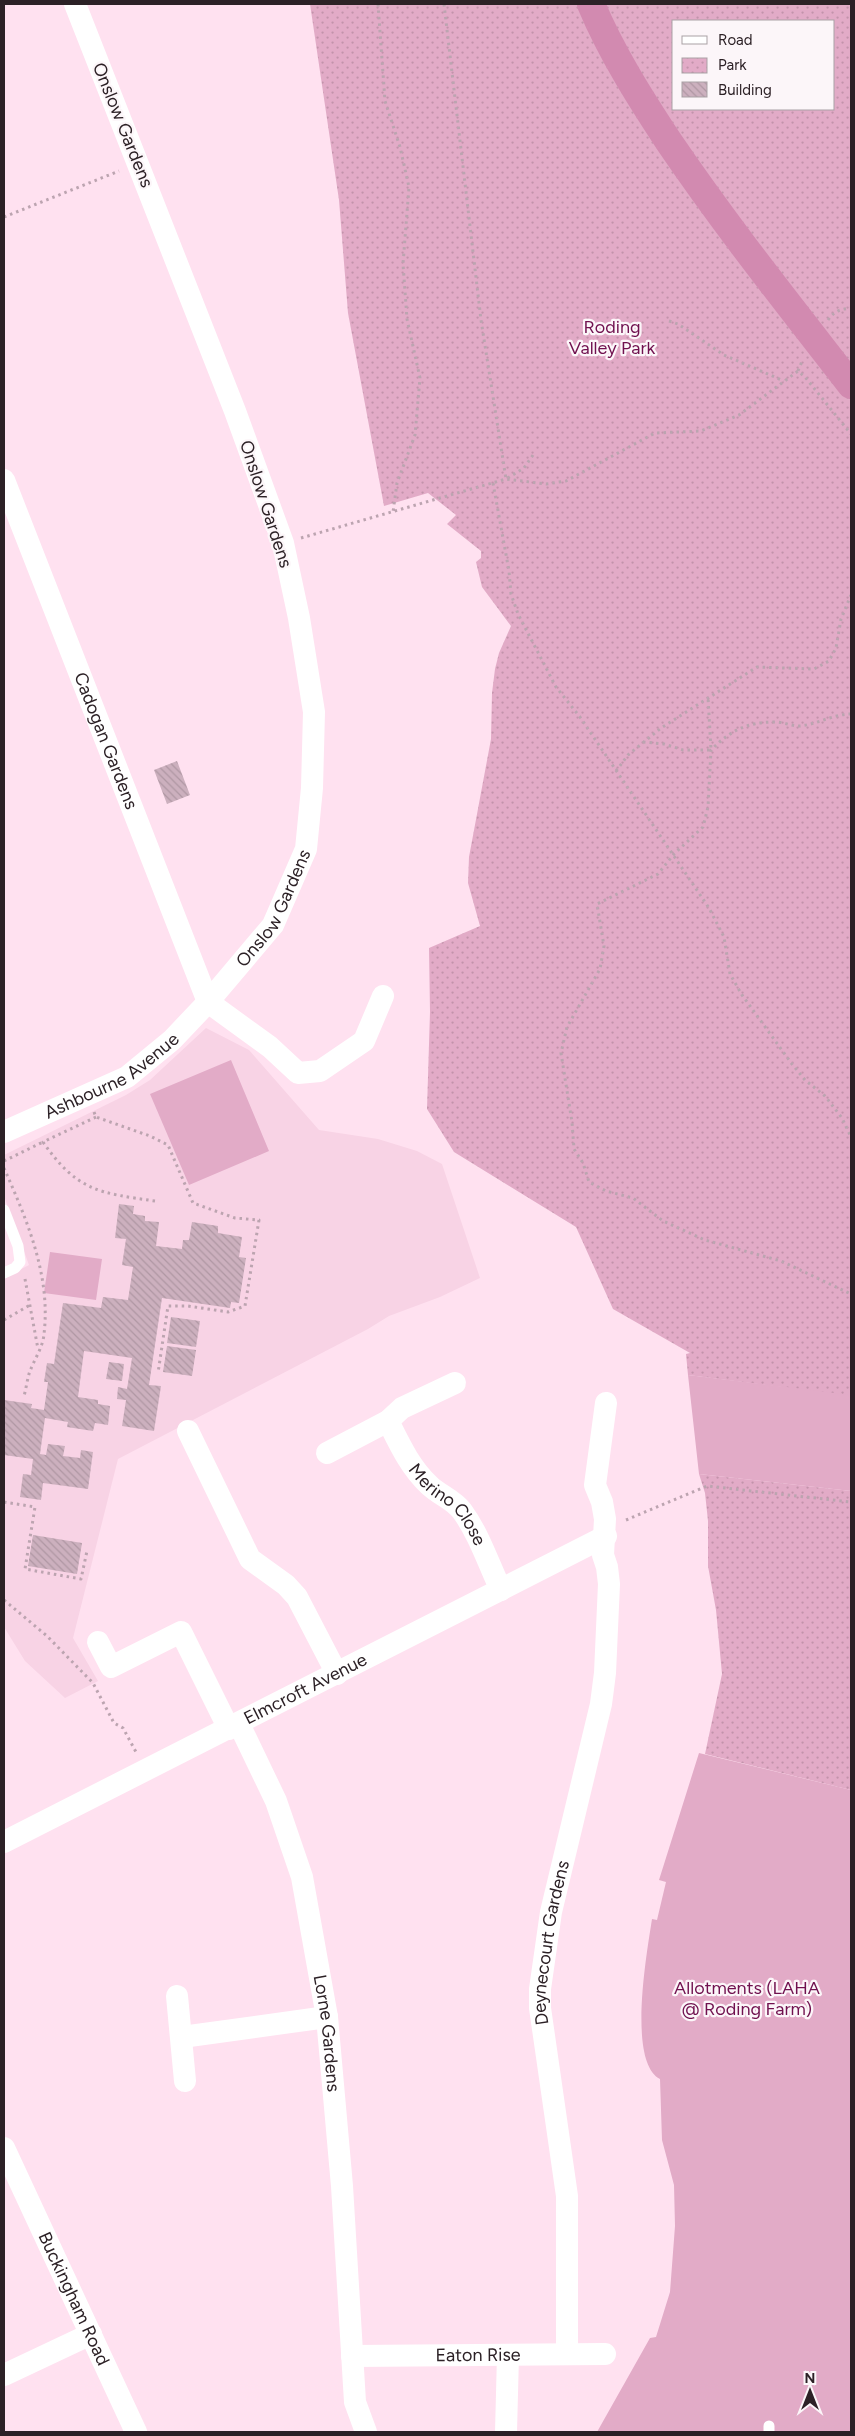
<svg xmlns="http://www.w3.org/2000/svg" width="855" height="2436" font-family="Figtree,sans-serif">
<style>
.built{fill:#f8d3e5}
.park{fill:url(#park-dots);fill-rule:evenodd}
.garden{fill:#e2abc7}
.building{fill:url(#building-back-hatch)}
.lines{fill:none;stroke-linecap:round;stroke-linejoin:round}
.path{stroke:#bca4b0;stroke-width:3;stroke-dasharray:2.5 4;stroke-linecap:butt}
.service{stroke:#fff;stroke-width:11}
.minor{stroke:#fff;stroke-width:22}
.motorway{stroke:#d28ab0;stroke-width:28}
.labels{text-anchor:middle;dominant-baseline:central;stroke-width:4.5;stroke-linejoin:round;paint-order:stroke}
.street-label{font-size:18px;fill:#2c2126;stroke:#fcf6f9}
.park-label{font-size:18px;fill:#70114f;stroke:#fcf6f9}
</style>
<defs>
<pattern id="park-dots" width="8" height="8" patternUnits="userSpaceOnUse" patternTransform="scale(1.25)"><rect width="8" height="8" fill="#e2abc7"/><path d="M2 2h.1M6 6h.1" fill="none" stroke="#c293ab" stroke-width="1.8" stroke-linecap="round"/></pattern>
<pattern id="building-back-hatch" width="6" height="6" patternUnits="userSpaceOnUse" patternTransform="scale(1.25)"><rect width="6" height="6" fill="#ccb0be"/><path d="M-1 5l2 2M0 0l6 6M5-1l2 2" fill="none" stroke="#af97a3"/></pattern>
</defs>
<rect width="100%" height="100%" fill="#ffe1f0"/>
<path class="built" d="M 206,1028 L 249,1050 L 319,1130 L 378,1139 L 417,1151 L 442,1164 L 480,1278 L 440,1297 L 389,1316 L 368,1329 L 118,1459 L 73,1638 L 98,1681 L 65,1698 L 25,1661 L 4,1627 L 4,1278 L 29,1265 L 4,1196 L 4,1155 L 126,1095 L 150,1080 Z"/>
<path class="park" d="M 310,4 L 851,4 L 851,1396 L 688,1375 L 686,1354 L 690,1353 L 613,1309 L 576,1227 L 454,1152 L 427,1109 L 430,1012 L 429,948 L 480,926 L 468,883 L 469,857 L 491,739 L 492,693 L 495,669 L 499,653 L 511,626 L 482,587 L 476,562 L 481,558 L 481,551 L 447,524 L 456,515 L 428,493 L 384,506 L 348,313 L 339,200 ZM 674,21 L 834,21 L 834,109 L 674,109 Z
M 699,1474 L 851,1491 L 851,1790 L 705,1754 L 722,1674 L 716,1610 L 708,1566 L 708,1521 L 705,1493 Z"/>
<path class="garden" d="M 231,1060 L 269,1151 L 189,1185 L 150,1094 Z
M 50,1252 L 102,1259 L 96,1300 L 44,1293 Z
M 688,1375 L 851,1395 L 851,1491 L 699,1474 Z
M 699,1753 L 851,1790 L 851,2432 L 597,2432 L 650,2338 L 656,2337 L 670,2292 L 675,2226 L 674,2185 L 662,2140 L 660,2079 C 627,2062 647,1952 652,1919 L 657,1920 L 666,1882 L 659,1880 Z"/>
<path class="building" d="M 177,761 L 190,795 L 167,804 L 154,770 Z
M 119,1204 L 134,1206 L 133,1214 L 145,1216 L 145,1221 L 159,1222 L 156,1246 L 182,1249 L 183,1240 L 189,1240 L 192,1222 L 218,1226 L 218,1233 L 242,1237 L 239,1257 L 246,1258 L 239,1303 L 231,1302 L 230,1308 L 162,1298 L 149,1385 L 161,1386 L 154,1431 L 122,1426 L 126,1400 L 117,1399 L 118,1387 L 127,1389 L 132,1358 L 84,1351 L 78,1397 L 98,1400 L 98,1404 L 110,1406 L 108,1425 L 95,1423 L 93,1431 L 67,1427 L 68,1422 L 45,1418 L 40,1454 L 46,1455 L 48,1444 L 65,1446 L 63,1456 L 80,1458 L 81,1450 L 93,1452 L 88,1489 L 43,1483 L 41,1500 L 20,1497 L 23,1474 L 31,1475 L 33,1459 L 4,1455 L 4,1400 L 32,1404 L 31,1408 L 44,1410 L 48,1382 L 44,1382 L 47,1363 L 54,1364 L 63,1303 L 101,1308 L 103,1297 L 128,1300 L 133,1267 L 122,1265 L 126,1239 L 115,1238 Z
M 171,1317 L 200,1321 L 196,1347 L 167,1343 Z
M 167,1346 L 196,1350 L 192,1376 L 163,1372 Z
M 109,1362 L 124,1364 L 122,1381 L 106,1379 Z
M 33,1535 L 82,1543 L 77,1574 L 28,1566 Z"/>
<g class="lines">
<path class="path" d="M 378,4 L 385,101 L 400,147 L 409,187 L 403,264 L 407,319 L 420,378 L 415,435 L 397,483 L 393,512
M 444,4 L 481,320 L 506,479 L 524,468 L 533,455
M 4,217 L 119,171
M 828,320 C 834,311 841,309 851,308
M 669,321 L 678,324 L 724,355 L 784,381
M 798,371 L 803,359
M 493,483 L 509,571 L 511,594 L 518,614 L 556,687 L 580,717 L 709,908 L 724,937 L 730,974 L 742,995 L 792,1064 L 805,1080 L 825,1096 L 842,1118 L 851,1137
M 301,538 L 506,479 L 546,484 L 566,481 L 655,433 L 701,431 L 739,415 L 798,371 L 805,377 L 851,434
M 851,714 C 833,714 816,725 799,726 C 791,726 783,722 776,722 C 747,722 731,730 711,750 L 708,807 L 703,827 L 674,854 L 658,874 L 597,904 L 604,946 L 600,969 L 567,1027 L 561,1053 L 572,1122 L 574,1149 L 583,1163 L 589,1182 L 606,1191 L 633,1198 L 663,1221 L 705,1240 L 781,1261 L 851,1294
M 643,742 L 664,744 L 683,750 L 711,750 L 708,697
M 616,771 L 628,755 L 661,728 L 757,667 L 814,669 L 829,661 L 836,648 L 841,619 L 851,595
M 94,1112 L 96,1117 L 150,1136 L 168,1145 L 193,1203 L 235,1218 L 259,1220 L 245,1306 L 228,1312 L 188,1306 L 168,1306 L 158,1373
M 96,1117 L 43,1142 C 77,1191 99,1193 155,1201
M 4,1161 L 43,1142
M 4,1168 C 27,1220 51,1276 44,1334 C 43,1348 33,1361 29,1374 C 27,1381 26,1389 24,1396
M 25,1279 L 38,1349
M 4,1320 L 30,1305
M 4,1502 L 35,1507 L 25,1569 L 81,1579 L 87,1551
M 626,1520 L 707,1486 L 851,1502
M 4,1600 L 47,1636 L 93,1683 L 114,1723 L 123,1728 L 136,1752"/>
<path class="service" d="M 4,1210 L 18,1246 L 20,1262 L 15,1268 L 4,1273
M 769,2432 L 769,2426"/>
<g class="minor">
<path id="s1" d="M 4,480 L 208,1002"/>
<path d="M 208,1002 L 270,1047 L 298,1073 L 320,1071 L 364,1041 L 383,996"/>
<path id="s2" d="M 4,1132 L 127,1077 L 172,1040 L 208,1002 L 273,925 L 306,849 L 312,788 L 314,712 L 299,618 L 283,543 L 235,411 L 75,4"/>
<path id="s3" d="M 388,1421 C 400,1445 410,1467 429,1485 C 439,1495 453,1499 462,1511 C 479,1534 489,1565 501,1590"/>
<path d="M 188,1431 L 250,1559 L 286,1585 L 297,1597 L 337,1674"/>
<path d="M 327,1453 L 388,1421 L 402,1408 L 455,1383"/>
<path d="M 98,1642 L 111,1667 L 181,1632 L 229,1729"/>
<path id="s4" d="M 239,1724 L 276,1801 L 302,1877 L 327,2017 L 342,2186 L 355,2402 L 366,2432"/>
<path id="s5" d="M 4,1842 L 606,1536"/>
<path d="M 177,1996 L 185,2081"/>
<path d="M 182,2037 L 327,2017"/>
<path id="s6" d="M 4,2148 L 136,2432"/>
<path id="s7" d="M 567,2354 L 567,2196 L 540,2008 L 540,1989 L 551,1912 L 601,1704 L 605,1673 L 609,1584 L 607,1567 L 603,1555 L 605,1519 L 602,1502 L 595,1485 L 606,1403"/>
<path id="s8" d="M 352,2356 L 605,2354"/>
<path d="M 4,2375 L 91,2334"/>
<path d="M 506,2432 L 508,2355"/>
</g>
<path class="motorway" d="M 591,4 C 611,52 640,98 669,142 C 726,226 789,305 851,385"/>
</g>
<g class="labels">
<g class="street-label">
<text transform="translate(123 125) rotate(68)">Onslow Gardens</text>
<text transform="translate(266 504) rotate(72)">Onslow Gardens</text>
<text stroke="none"><textPath href="#s1" startOffset="280">Cadogan Gardens</textPath></text>
<text stroke="none"><textPath href="#s2" startOffset="361">Onslow Gardens</textPath></text>
<text stroke="none"><textPath href="#s2" startOffset="122">Ashbourne Avenue</textPath></text>
<text stroke="none"><textPath href="#s3" startOffset="104">Merino Close</textPath></text>
<text stroke="none"><textPath href="#s5" startOffset="338">Elmcroft Avenue</textPath></text>
<text stroke="none"><textPath href="#s7" startOffset="414">Deynecourt Gardens</textPath></text>
<text stroke="none"><textPath href="#s4" startOffset="324">Lorne Gardens</textPath></text>
<text stroke="none"><textPath href="#s6" startOffset="166">Buckingham Road</textPath></text>
<text stroke="none"><textPath href="#s8" startOffset="126">Eaton Rise</textPath></text>
</g>
<g class="park-label">
<text x="612" y="327">Roding<tspan x="612" dy="21">Valley Park</tspan></text>
<text x="747" y="1988">Allotments (LAHA<tspan x="747" dy="21">@ Roding Farm)</tspan></text>
</g>
</g>
<rect width="855" height="2436" fill="none" stroke="#2c2126" stroke-width="10"/>
<rect x="672" y="20" width="162" height="90" fill="#fcf6f9" stroke="#a9a1a5"/>
<rect x="682" y="36" width="25" height="8" fill="#ffffff" stroke="#a9a1a5"/>
<text x="718" y="45" font-size="15" fill="#2c2126">Road</text>
<rect x="682" y="58" width="25" height="15" fill="url(#park-dots)" stroke="#a9a1a5"/>
<text x="718" y="70" font-size="15" fill="#2c2126">Park</text>
<rect x="682" y="82" width="25" height="15" fill="url(#building-back-hatch)" stroke="#a9a1a5"/>
<text x="718" y="95" font-size="15" fill="#2c2126">Building</text>
<g transform="translate(810 2391)" stroke="#fcf6f9" stroke-width="4" paint-order="stroke">
<path d="M0-4L9 19L0 12L-9 19Z" fill="#2c2126"/>
<text y="-8" font-size="14" font-weight="bold" text-anchor="middle" fill="#2c2126">N</text>
</g>
</svg>
